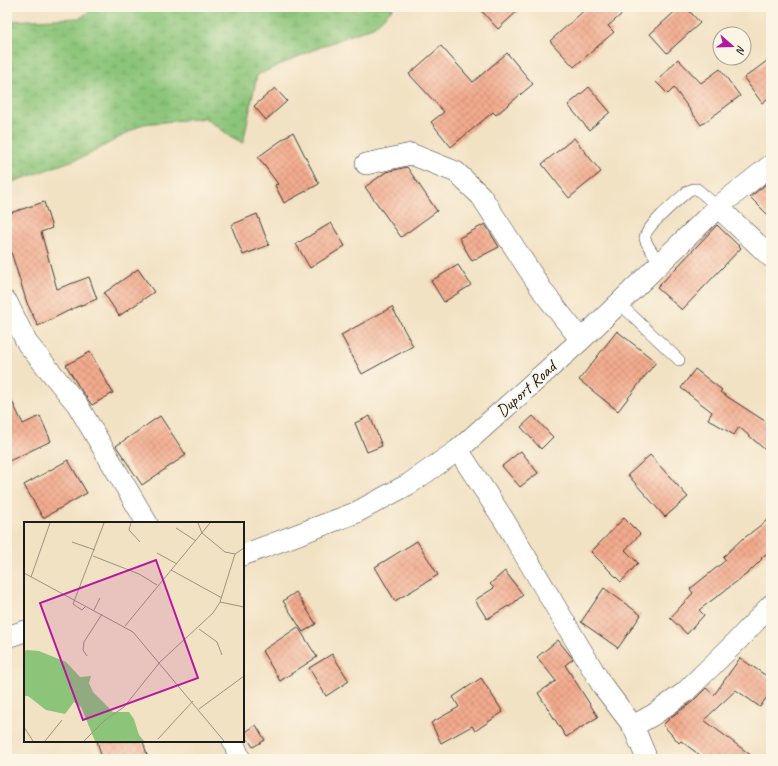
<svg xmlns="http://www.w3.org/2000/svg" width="778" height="766" font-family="Caveat,sans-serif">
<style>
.wetland{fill:url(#wetland-marsh);stroke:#54704a}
.building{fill:url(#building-cross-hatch)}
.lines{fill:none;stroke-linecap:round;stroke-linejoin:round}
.lane-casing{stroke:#3c3a35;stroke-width:12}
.street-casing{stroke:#3c3a35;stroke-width:22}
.lane{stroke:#fff;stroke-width:11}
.street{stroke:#fff;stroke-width:21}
.labels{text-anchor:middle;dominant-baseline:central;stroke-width:3;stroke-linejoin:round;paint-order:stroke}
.street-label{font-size:17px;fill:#1c1c1c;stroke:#fcf5e5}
.inset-road{fill:none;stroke:#9c9381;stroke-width:1}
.view{fill:#b5179e;fill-opacity:0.15;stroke:#b5179e;stroke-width:2}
.inset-edge{fill:none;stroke:#1c1c1c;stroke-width:2}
</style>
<defs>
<pattern id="wetland-marsh" width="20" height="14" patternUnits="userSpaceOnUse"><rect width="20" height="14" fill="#8cc579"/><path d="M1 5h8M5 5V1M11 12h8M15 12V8" fill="none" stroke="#78a968"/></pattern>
<pattern id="building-cross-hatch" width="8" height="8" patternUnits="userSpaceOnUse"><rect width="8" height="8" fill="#f2aa8d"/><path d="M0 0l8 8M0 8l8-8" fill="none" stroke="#cf9279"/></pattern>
</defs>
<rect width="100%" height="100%" fill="#fcf5e5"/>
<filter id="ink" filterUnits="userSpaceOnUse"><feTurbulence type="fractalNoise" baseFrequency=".025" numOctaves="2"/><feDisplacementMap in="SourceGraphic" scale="8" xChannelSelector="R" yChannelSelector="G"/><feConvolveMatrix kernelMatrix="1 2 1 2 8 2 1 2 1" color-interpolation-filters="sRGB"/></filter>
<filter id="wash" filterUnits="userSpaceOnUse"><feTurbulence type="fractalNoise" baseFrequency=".012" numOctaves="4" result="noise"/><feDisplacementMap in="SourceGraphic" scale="16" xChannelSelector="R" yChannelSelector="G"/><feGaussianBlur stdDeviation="0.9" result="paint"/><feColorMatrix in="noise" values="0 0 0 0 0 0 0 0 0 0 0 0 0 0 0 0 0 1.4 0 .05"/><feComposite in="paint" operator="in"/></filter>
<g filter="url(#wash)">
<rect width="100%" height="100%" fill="#f2e2c4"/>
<path class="wetland" d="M 96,7 L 394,7 L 375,26 L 313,50 L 257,75 L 243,143 L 230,136 L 205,118 L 143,124 L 88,155 L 7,184 L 7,21 L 80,18 Z"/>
<g id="blocks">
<path class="building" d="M 478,7 L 522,7 L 498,29 Z
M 588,7 L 630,7 L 608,26 L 614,32 L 574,67 L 550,41 Z
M 680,7 L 686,7 L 700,23 L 667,53 L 650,34 Z
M 441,46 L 473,82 L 507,53 L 533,84 L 496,115 L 493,112 L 451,147 L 431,122 L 444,112 L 409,74 Z
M 771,58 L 771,96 L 762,103 L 744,78 Z
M 678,59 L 701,83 L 720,69 L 740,96 L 701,125 L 674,88 L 668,94 L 656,82 Z
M 589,87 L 610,112 L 589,130 L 568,105 Z
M 275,88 L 287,101 L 266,120 L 254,106 Z
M 293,132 L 319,184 L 284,203 L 275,185 L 278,184 L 258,157 Z
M 574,138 L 601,172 L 569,198 L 542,164 Z
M 407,167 L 437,211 L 401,237 L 365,187 L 386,172 Z
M 771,180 L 771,218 L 750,197 Z
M 44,202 L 52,228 L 41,232 L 57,289 L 89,277 L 97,299 L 74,308 L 38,326 L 27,303 L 7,239 L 7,214 Z
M 257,214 L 269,245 L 243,255 L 231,225 Z
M 331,223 L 345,246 L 310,268 L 296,244 Z
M 485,224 L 499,247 L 472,261 L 459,238 Z
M 717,225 L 741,248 L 682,310 L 657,288 Z
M 458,265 L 471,285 L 444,302 L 431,281 Z
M 138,269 L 154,292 L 119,316 L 104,293 Z
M 392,307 L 413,346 L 362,374 L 341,335 Z
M 617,331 L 656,362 L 618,411 L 579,380 Z
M 90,352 L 113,393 L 92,405 L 79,387 L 66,365 Z
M 695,369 L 722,390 L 720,392 L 771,425 L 771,455 L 739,427 L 734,435 L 708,419 L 712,412 L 681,388 Z
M 7,391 L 23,424 L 40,416 L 51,441 L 7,462 Z
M 160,416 L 186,455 L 142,485 L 116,446 Z
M 370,416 L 382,446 L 367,452 L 355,423 Z
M 533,416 L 553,437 L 541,449 L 521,427 Z
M 521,451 L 538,473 L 520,487 L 502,466 Z
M 650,455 L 688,497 L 665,517 L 628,475 Z
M 68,460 L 87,493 L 43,518 L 24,485 Z
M 771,517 L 771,550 L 761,558 L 762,559 L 748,573 L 699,610 L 704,615 L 687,634 L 670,618 L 693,593 L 690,589 L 726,560 L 723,557 L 743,538 L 743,539 Z
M 624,518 L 640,534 L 625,550 L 638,563 L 621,582 L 591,552 Z
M 417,541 L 438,575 L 395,601 L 375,567 Z
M 505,571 L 523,595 L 509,607 L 508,606 L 487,619 L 475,600 L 494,588 L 490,584 Z
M 604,588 L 641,615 L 618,648 L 581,622 Z
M 296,592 L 316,624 L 303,632 L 283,601 Z
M 298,627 L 317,657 L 280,681 L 262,651 Z
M 558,640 L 573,659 L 565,665 L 598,717 L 566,737 L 538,693 L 556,681 L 537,657 Z
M 332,654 L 349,681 L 326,696 L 309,668 Z
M 740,658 L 771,679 L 771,691 L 760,707 L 736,690 L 704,720 L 756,759 L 705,759 L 681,741 L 679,743 L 663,725 L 671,717 L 691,703 L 706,688 L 714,695 Z
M 481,678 L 503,712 L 475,731 L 472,726 L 441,743 L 431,723 L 459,707 L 453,697 Z
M 256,725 L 265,740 L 253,747 L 244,733 Z
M 97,741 L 143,741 L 148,759 L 102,759 Z"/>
</g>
</g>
<g filter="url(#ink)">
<use href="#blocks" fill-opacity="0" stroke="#3c3a35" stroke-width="1"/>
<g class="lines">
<g class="lane-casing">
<path id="lane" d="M 660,263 C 656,257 647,246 645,239 C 643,229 679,199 688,191 L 693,189 L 697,189 L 718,207
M 619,303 L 679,360"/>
</g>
<g class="street-casing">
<path id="street" d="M 366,164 L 411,154 L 456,172 L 481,196 L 544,293 L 581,340
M 718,207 L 771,257
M 7,302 L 27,343 L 77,404 L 147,523
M 458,450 L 504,520 L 602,685 L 633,726 L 647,759
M 243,555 L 355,513 L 409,484 L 458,450 L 581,340 L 718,207 L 771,165
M 7,637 L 25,631
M 633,726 L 653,715 L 684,693 L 736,642 L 771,605
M 233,741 L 240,759"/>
</g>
<use href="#lane" class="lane"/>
<use href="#street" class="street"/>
</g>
</g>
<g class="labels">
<g class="street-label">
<text transform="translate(526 389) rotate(-42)">Duport Road</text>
</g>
</g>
<g transform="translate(24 522)">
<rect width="220" height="220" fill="#f2e2c4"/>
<path d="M 3,128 L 15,129 L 42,140 L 56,155 L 67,154 L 65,161 L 69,170 L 89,190 L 105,190 L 110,197 L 115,213 L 120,219 L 71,219 L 57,185 L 50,180 L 41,192 L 22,188 L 4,174 L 0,174 L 0,129 Z" fill="#8cc579"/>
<path class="inset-road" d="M 107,1 L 105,8 L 116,20M 174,1 L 178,11 L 201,30 L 211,32 L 220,26M 152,6 L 172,19M 48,20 L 71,28M 133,31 L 153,42M 69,34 L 115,52 L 133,63M 147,48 L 198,76M 0,51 L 109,110 L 200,219M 7,55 L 26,1M 196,80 L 220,85M 62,84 L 58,88 L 49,82 L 80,1M 70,88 L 76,76M 101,104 L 186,1M 175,107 L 193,120 L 198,133M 63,134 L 59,128 L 60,120 L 78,92M 175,187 L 220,154M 0,205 L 9,219M 134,217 L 169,179M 21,219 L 38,198M 60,219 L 81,198 L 100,185 L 136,140 L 189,91 L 196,80 L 211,32"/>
<path class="view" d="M 132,38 L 174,156 L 59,198 L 16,81 Z"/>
<rect width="220" height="220" class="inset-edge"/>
</g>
<rect width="778" height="766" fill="none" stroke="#fcf5e5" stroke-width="24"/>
<g transform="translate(732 46) rotate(110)"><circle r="19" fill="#fcf5e5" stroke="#a29e95"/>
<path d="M0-3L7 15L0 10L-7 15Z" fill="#b5179e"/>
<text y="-6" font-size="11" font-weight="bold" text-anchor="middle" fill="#1c1c1c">N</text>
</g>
</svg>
